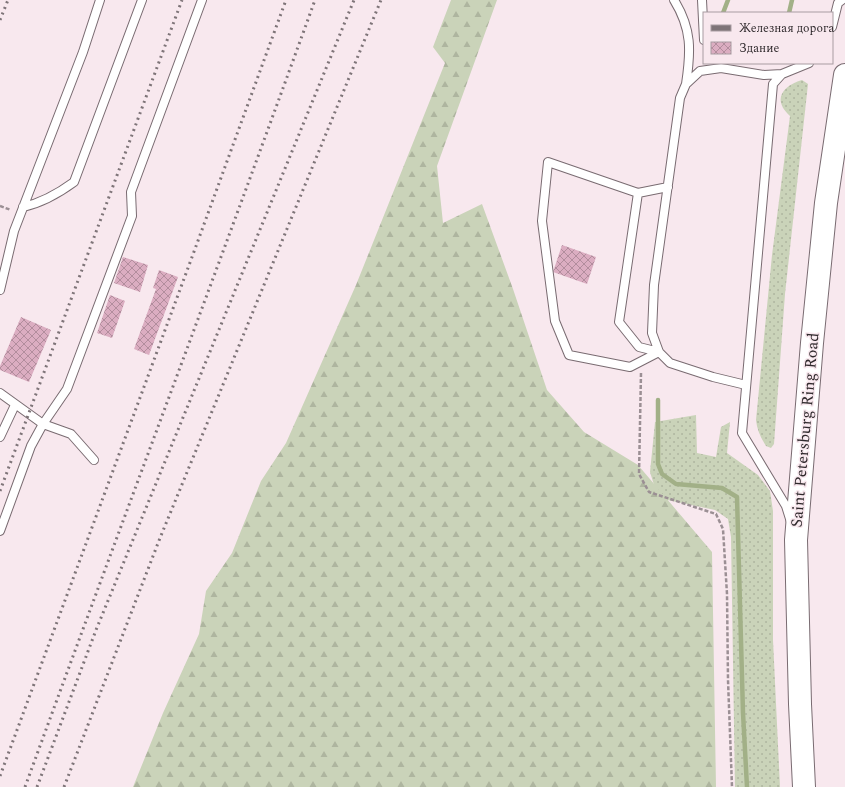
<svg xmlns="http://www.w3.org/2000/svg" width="845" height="787" font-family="Spectral,serif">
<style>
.grass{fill:url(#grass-dots)}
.forest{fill:url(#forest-firs)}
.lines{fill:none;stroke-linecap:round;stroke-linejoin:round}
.stream{stroke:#a2b087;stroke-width:4.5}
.building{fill:url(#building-cross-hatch)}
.service-casing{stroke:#796b71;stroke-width:10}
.motorway-casing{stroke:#796b71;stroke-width:24}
.path{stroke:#9b8f94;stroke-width:2.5;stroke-dasharray:4 2;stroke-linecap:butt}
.service{stroke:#fff;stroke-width:8}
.motorway{stroke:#fff;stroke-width:22}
.rail{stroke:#7e7478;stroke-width:3;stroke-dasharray:2 4;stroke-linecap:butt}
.labels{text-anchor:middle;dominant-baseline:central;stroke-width:3;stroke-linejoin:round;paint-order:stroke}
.street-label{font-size:16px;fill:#302a2d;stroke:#f8e8ee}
</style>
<defs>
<pattern id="grass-dots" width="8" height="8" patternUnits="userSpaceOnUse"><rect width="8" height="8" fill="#cad3b9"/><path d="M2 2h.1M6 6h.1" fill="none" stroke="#aeb59f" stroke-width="1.8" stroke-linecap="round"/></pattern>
<pattern id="forest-firs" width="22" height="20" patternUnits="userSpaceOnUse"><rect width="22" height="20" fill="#cad3b9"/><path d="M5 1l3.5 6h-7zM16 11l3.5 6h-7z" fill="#aeb59f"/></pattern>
<pattern id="building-cross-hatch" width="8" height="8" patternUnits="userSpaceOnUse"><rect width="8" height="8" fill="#dbadc1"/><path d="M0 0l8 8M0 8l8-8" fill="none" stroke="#b28d9d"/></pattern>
</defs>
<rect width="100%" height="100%" fill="#f8e8ee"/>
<path class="grass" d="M 802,80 L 808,84 L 785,294 L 774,444 L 771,448 L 766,446 C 761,438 757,430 756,420 L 772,255 L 790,116 C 772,100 782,86 802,80 Z
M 696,415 L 697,453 L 716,457 L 721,427 L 730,422 L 727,453 L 758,475 L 770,491 L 773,511 L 773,640 L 780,787 L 735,787 L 731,537 L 728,519 L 715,510 L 658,498 L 650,472 L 655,422 Z"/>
<path class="forest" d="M 451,0 L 497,0 L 437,166 L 443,223 L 482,204 L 513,289 L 547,390 L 584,432 L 638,465 L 712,552 L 716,787 L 133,787 L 163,713 L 199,634 L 206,591 L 232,553 L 261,481 L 286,443 L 356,285 L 445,63 L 433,47 Z"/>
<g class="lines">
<path class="stream" d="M 723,13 L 728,0
M 789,13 L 792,0
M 658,400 L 658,464 L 662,474 L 676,484 L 722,488 L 737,497 L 743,713 L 747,787"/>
</g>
<path class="building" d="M 562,245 L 596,257 L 587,284 L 553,272 Z
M 123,257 L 148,265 L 140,292 L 114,283 Z
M 159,270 L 178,277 L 149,355 L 134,349 L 156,289 L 153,288 Z
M 110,295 L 125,301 L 112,338 L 97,333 Z
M 21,317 L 51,330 L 29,382 L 0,370 L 0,366 Z"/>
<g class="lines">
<g class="service-casing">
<path id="service" d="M 674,0 C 692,29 691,51 686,84
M 702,0 L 704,40
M 832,27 L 838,3 L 842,0
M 638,193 L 548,162 L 542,221 L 555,321 L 569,355 L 630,367 L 659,352
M 23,207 C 41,203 59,193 74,182 L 142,0
M 0,290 L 14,231 L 83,52 L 100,0
M 659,352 L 639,347 L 619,322 L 638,193 L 668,187
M 746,385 L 713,377 L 670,363 L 659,352 L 652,333 L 654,285 L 680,98 L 686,84 L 700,71 L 721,68 L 764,75 L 782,74
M 0,393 L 43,424 L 71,434 L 94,460
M 0,437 L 15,405
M 791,522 L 786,506 L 742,433 L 773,84 L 782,74 L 809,63
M 0,531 L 31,446 L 43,424 L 67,389 L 132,216 L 131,192 L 202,0"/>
</g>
<g class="motorway-casing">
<path id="motorway" d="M 804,787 L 800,704 L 796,540 L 812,343 L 826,203 L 845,75"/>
</g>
<path class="path" d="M 0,206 L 11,210
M 641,373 L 639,474 L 649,492 L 716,514 L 723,529 L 727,594 L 728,680 L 732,787"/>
<use href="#service" class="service"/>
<use href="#motorway" class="motorway"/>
<path class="rail" d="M 0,20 L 8,0
M 0,491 L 182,0
M 0,776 L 188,268 L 286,0
M 25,787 C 121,524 220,263 315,0
M 37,787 L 96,630 L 354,0
M 64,787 L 160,538 L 381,0"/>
</g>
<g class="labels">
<g class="street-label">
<text transform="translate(805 430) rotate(-85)">Saint Petersburg Ring Road</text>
</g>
</g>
<rect x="703" y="12" width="130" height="52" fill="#f8e8ee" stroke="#a89ca1"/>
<rect x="711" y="25" width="20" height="6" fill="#7e7478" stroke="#a89ca1"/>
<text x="739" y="32" font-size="12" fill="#302a2d">Железная дорога</text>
<rect x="711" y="42" width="20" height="12" fill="url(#building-cross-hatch)" stroke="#a89ca1"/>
<text x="739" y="52" font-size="12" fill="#302a2d">Здание</text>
</svg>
